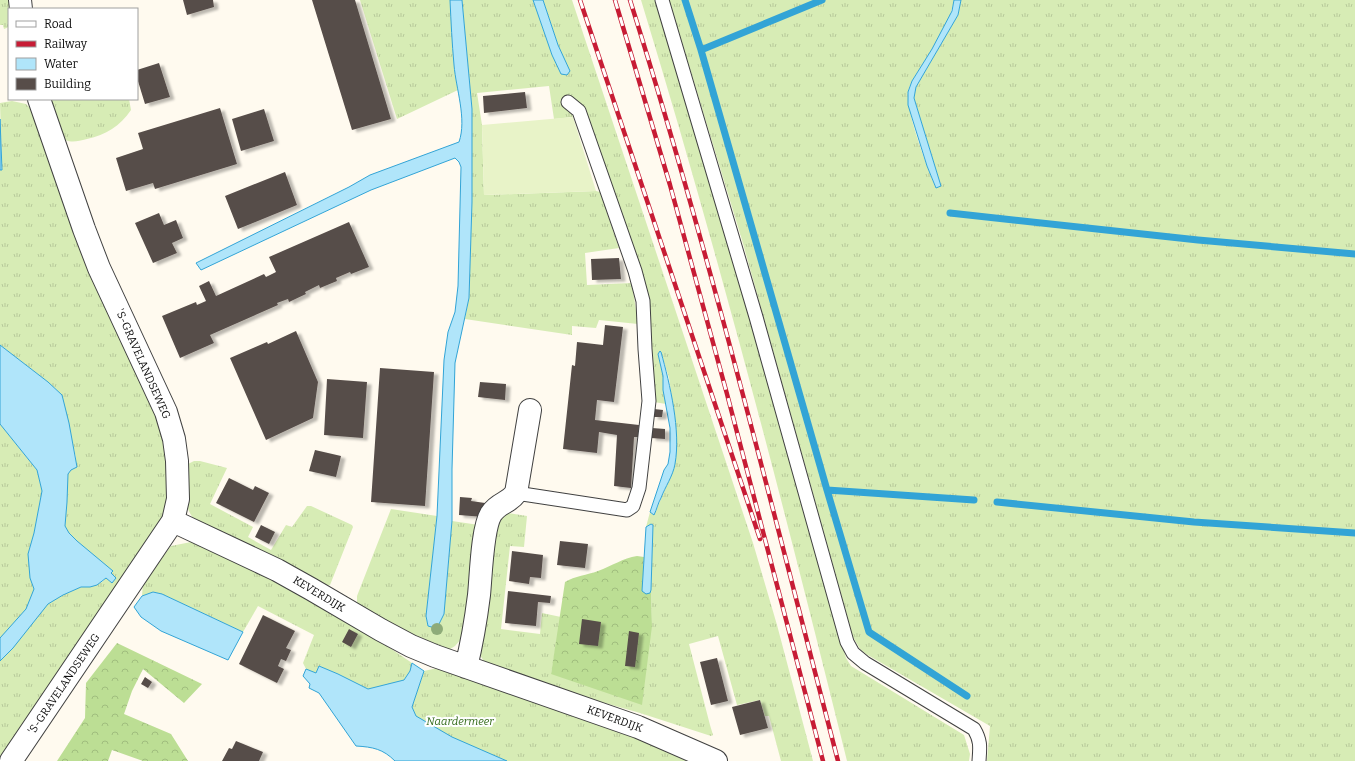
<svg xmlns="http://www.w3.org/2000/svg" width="1355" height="761" font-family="Bitter,serif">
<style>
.grass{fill:url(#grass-tufts)}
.forest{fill:url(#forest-crowns)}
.pitch{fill:#e8f3c8}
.water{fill:#b0e5fa;stroke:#32a4d6}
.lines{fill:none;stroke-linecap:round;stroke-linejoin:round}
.stream{stroke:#32a4d6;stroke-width:7}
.building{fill:#574d49;filter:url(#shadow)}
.service-casing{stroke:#414141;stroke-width:15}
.minor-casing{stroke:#414141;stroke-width:24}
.service{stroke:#fff;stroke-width:13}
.minor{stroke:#fff;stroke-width:22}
.rail-casing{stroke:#c71c35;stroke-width:4.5}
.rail{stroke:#fff;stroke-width:3;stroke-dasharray:9;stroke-linecap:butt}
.tree{fill:#8eab79}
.labels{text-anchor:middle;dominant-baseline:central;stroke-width:4;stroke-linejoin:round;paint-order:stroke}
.street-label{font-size:11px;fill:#0e0e0e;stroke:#fff}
.park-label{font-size:11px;font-style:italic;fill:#326a19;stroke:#fff}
</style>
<defs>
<pattern id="grass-tufts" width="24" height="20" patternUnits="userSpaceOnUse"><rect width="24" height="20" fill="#d7ecb5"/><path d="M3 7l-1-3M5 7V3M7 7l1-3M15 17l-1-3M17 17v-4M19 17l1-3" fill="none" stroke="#b7c99a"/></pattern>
<pattern id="forest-crowns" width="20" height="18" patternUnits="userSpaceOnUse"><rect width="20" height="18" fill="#bcde94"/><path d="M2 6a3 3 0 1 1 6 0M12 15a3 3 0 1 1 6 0" fill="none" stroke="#a0bd7e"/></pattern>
<filter id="shadow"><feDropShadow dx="4.5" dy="2.5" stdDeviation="1" flood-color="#0004"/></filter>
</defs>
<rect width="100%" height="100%" fill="#fffaef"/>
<path class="grass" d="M 0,0 L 11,0 L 12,9 L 9,9 L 9,27 L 4,29 L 3,25 L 0,25 Z
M 360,0 L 450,0 L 454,66 L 458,90 L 397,119 Z
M 462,0 L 533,0 L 552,55 L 561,74 L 569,71 L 558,45 L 543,0 L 572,0 L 753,543 L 777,625 L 813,761 L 781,761 L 769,716 L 765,716 L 760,700 L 737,705 L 718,636 L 689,644 L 710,725 L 713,735 L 711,736 L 640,713 L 545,686 L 485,663 L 478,652 L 493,527 L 501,512 L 527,516 L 524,547 L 510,546 L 501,629 L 540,634 L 542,613 L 561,617 L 551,674 L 652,626 L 651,590 L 653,525 L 651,524 L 646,527 L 650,512 L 652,514 L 656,511 L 675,465 L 676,450 L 675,420 L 669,378 L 661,352 L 658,354 L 663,376 L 663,390 L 666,404 L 654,402 L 651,351 L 607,175 L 585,107 L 570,108 L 573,117 L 554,119 L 549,86 L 477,93 L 482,125 L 484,195 L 596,191 L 600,192 L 619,248 L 585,253 L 587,285 L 632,283 L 638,324 L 599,320 L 596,328 L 572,326 L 572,335 L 465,319 L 469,298 L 472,202 L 472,109 Z
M 641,0 L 656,0 L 715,193 L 846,658 L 851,666 L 964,735 L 970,754 L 969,761 L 847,761 C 784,506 718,252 641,0 Z
M 669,0 L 954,0 C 950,23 934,46 922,65 C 917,73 910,82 908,92 C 905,108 928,171 936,188 L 941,186 L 914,98 L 916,87 L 958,15 L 961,0 L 1355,0 L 1355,761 L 987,761 L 990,726 L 866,654 L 860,649 L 853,637 L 742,240 Z
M 50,99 L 129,99 L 131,110 C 120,126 106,135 87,139 C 78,141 73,143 65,140 Z
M 12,101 L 26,104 L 35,113 L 159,420 C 162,432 165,445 167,457 C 171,479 168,504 160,525 L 0,759 L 0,424 L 37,470 L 42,491 L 34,533 L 28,554 L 48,603 L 63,595 L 81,587 L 90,587 L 102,582 L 106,578 L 112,583 L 111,573 L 112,571 L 77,541 L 69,533 L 65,526 L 67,502 L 68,474 L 71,469 L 76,458 L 62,395 L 48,382 L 0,345 L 0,170 L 2,169 L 0,103 Z
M 194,461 L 200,461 L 227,468 L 210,504 L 253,527 L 248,537 L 271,550 L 286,525 L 292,527 L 307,506 L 311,506 L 352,525 L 353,527 L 330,585 L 324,587 L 205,528 C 200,524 194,520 191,515 C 182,501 186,480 186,465 Z
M 391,509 L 437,516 L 426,616 L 428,626 L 435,628 L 438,626 L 444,614 L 452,521 L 479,525 L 462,638 L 455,646 L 447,651 L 437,649 L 357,605 L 357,596 Z
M 196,541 L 219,548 L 349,620 L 412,663 L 410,671 L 404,680 L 368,689 L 338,674 L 319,666 L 316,673 L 306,669 L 303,663 L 314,635 L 258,606 L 243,632 L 162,594 L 153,592 L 142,596 L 143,583 L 171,546 Z
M 446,666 L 505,686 L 697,761 L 416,761 L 416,716 L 412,707 L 424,671 Z"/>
<path class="forest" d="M 637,556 L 644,557 L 642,591 L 650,593 L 651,590 L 652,626 L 642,705 L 551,674 L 565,582 C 575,576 587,575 598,571 C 612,566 623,558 637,556 Z
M 117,643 L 202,684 L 184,703 L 143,669 L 132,691 L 124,714 L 171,734 L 188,761 L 143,761 L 112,750 L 108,761 L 57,761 L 85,718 L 86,683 Z"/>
<path class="pitch" d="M 573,117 L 596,191 L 484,195 L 482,125 Z"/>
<path class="water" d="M 450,0 L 462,0 L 472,109 L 472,202 L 469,298 L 455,363 L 452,469 L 452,521 L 444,614 L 438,626 L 435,628 L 428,626 L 426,616 L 437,516 L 444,360 L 448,332 L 455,312 L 458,286 L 461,167 L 459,162 L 455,158 L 371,190 L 201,270 L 196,263 L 349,187 L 370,175 L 459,142 C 467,119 456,89 454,65 C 452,43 451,22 450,0 Z
M 533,0 L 543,0 L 558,45 L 570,71 L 567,75 L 561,74 L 552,55 Z
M 954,0 L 961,0 L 958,15 L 916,87 L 914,98 L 941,186 L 936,188 L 927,166 L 908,105 L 908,92 L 912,81 L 932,49 L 952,11 Z
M 0,119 L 2,170 L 0,170 Z
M 0,345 L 48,382 L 62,395 L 69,423 L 77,467 L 71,470 L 68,474 L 67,502 L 65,526 L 69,533 L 77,541 L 113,571 L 111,573 L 116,578 L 112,583 L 106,578 L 97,585 L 90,587 L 81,587 L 63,595 L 48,604 L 13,648 L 0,661 L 0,638 L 26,609 L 34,589 L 30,578 L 28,554 L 34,533 L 42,491 L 37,470 L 0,424 Z
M 660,351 L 661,352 C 670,384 681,431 675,464 C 673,476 665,487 661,498 C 658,503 657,509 654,515 L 650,512 L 664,470 L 668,464 L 670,452 L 670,428 L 663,390 L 663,376 L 658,354 Z
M 651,524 L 653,525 L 651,590 L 650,593 L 646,594 L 642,591 L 646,527 Z
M 153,592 L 162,594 L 243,632 L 228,660 L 161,631 L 141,617 L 134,607 L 142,596 Z
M 412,663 L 424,671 L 412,707 L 416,716 L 452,737 L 507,761 L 395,761 C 383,749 373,747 356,746 L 319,693 L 309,688 L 310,684 L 303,676 L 306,669 L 316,673 L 319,666 L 338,674 L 368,689 L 404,680 L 410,671 Z"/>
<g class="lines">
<path class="stream" d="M 685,0 L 701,50 L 827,490
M 701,50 L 822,0
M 950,213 L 1198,240 L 1355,254
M 997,502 L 1194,522 L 1355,533
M 967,696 L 869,632 L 827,490 L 974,500"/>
</g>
<path class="building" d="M 183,0 L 213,0 L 214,7 L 187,15 Z
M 312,0 L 355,0 L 391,119 L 352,130 Z
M 159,63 L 170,97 L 145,104 L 137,78 L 137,70 Z
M 525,92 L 527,108 L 484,113 L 483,96 Z
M 220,108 L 237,164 L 155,189 L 153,183 L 126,191 L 116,158 L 143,149 L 138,133 Z
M 264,109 L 274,141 L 241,151 L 232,119 Z
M 285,172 L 297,205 L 238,229 L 225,196 Z
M 159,213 L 164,225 L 176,220 L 183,238 L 172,243 L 177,253 L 153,263 L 135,223 Z
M 349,222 L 369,267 L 351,274 L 350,272 L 336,278 L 337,281 L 320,288 L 319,285 L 305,292 L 306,294 L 289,302 L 288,299 L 277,303 L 278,305 L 210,335 L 214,343 L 180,358 L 162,316 L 196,302 L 197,305 L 206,301 L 199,286 L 209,281 L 216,296 L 264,274 L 266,277 L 276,272 L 269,257 Z
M 619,258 L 621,279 L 592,280 L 591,259 Z
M 605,325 L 623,327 L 614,402 L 597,400 L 595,420 L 639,425 L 638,437 L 634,437 L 631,488 L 614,486 L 617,435 L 599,432 L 597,453 L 563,449 L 572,365 L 575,366 L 577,342 L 603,345 Z
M 296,331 L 318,382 L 313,418 L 266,440 L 230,358 L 267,342 L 268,344 Z
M 380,368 L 434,372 L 425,506 L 371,502 Z
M 327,379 L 367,382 L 363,438 L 324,435 Z
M 480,382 L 506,384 L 505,400 L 478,397 Z
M 654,409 L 663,410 L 662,417 L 653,417 Z
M 652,428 L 665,429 L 665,439 L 651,438 Z
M 315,450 L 341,456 L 336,477 L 309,471 Z
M 229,478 L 253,490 L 255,486 L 269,493 L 254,522 L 216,503 Z
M 460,497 L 472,498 L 471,501 L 485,503 L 484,517 L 459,515 Z
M 261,525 L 275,532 L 269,544 L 255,537 Z
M 560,541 L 588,544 L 585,568 L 557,565 Z
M 512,551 L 543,555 L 541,578 L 530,577 L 529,584 L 509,581 Z
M 508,591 L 551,596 L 550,603 L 538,602 L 536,626 L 505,623 Z
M 263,615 L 295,631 L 286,648 L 291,650 L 286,661 L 281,659 L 278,666 L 284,669 L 277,683 L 239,664 Z
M 582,619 L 601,622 L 598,646 L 579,644 Z
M 349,629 L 358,634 L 351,647 L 342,642 Z
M 629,631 L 639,633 L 635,667 L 625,666 Z
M 717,658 L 728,701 L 711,705 L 700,662 Z
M 145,677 L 152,682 L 148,688 L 141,684 Z
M 760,700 L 768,728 L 740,735 L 732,707 Z
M 236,741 L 263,752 L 259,761 L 222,761 L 229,748 L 232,749 Z"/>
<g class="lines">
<g class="service-casing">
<path id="service" d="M 662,0 L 756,317 L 847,642 L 853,653 L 865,663 L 974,729 C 981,741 980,747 979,761
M 516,493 L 627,510 L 633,506 L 639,488 L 649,401 L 645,349 L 643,301 L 635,271 L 579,111 L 568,102"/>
</g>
<g class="minor-casing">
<path id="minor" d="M 20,0 L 21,9
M 173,521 L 277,570 L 311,589 L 381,630 L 411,646 L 435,656 L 638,727 L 716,761
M 466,667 C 472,643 476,619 479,595 C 481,576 482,529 491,514 C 499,502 508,504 516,493 L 530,410
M 11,761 L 173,521 L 178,499 L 177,461 L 174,439 L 166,412 L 99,268 L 84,229 L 39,99"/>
</g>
<use href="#service" class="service"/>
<use href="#minor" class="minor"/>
<g class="rail-casing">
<path id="rail" d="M 580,0 L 760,539
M 615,0 L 670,185 L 727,394 L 823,761
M 630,0 C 709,251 772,507 838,761"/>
</g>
<use href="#rail" class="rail"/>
</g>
<circle class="tree" cx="437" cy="629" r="6"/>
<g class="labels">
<g class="street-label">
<text transform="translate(143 364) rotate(66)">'S-GRAVELANDSEWEG</text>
<text transform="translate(319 594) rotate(31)">KEVERDIJK</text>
<text transform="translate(64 684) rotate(-56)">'S-GRAVELANDSEWEG</text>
<text transform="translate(615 719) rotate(20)">KEVERDIJK</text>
</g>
<g class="park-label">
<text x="460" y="721">Naardermeer</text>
</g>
</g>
<rect x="8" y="8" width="130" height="92" fill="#ffffff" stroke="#9f9f9f"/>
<rect x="16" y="21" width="20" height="6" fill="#ffffff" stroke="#9f9f9f"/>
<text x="44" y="28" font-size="12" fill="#0e0e0e">Road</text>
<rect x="16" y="41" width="20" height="6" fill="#c71c35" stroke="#9f9f9f"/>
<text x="44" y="48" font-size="12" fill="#0e0e0e">Railway</text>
<rect x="16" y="58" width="20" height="12" fill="#b0e5fa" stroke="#9f9f9f"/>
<text x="44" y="68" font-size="12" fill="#0e0e0e">Water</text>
<rect x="16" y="78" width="20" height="12" fill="#574d49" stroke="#9f9f9f"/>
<text x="44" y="88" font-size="12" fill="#0e0e0e">Building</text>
</svg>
